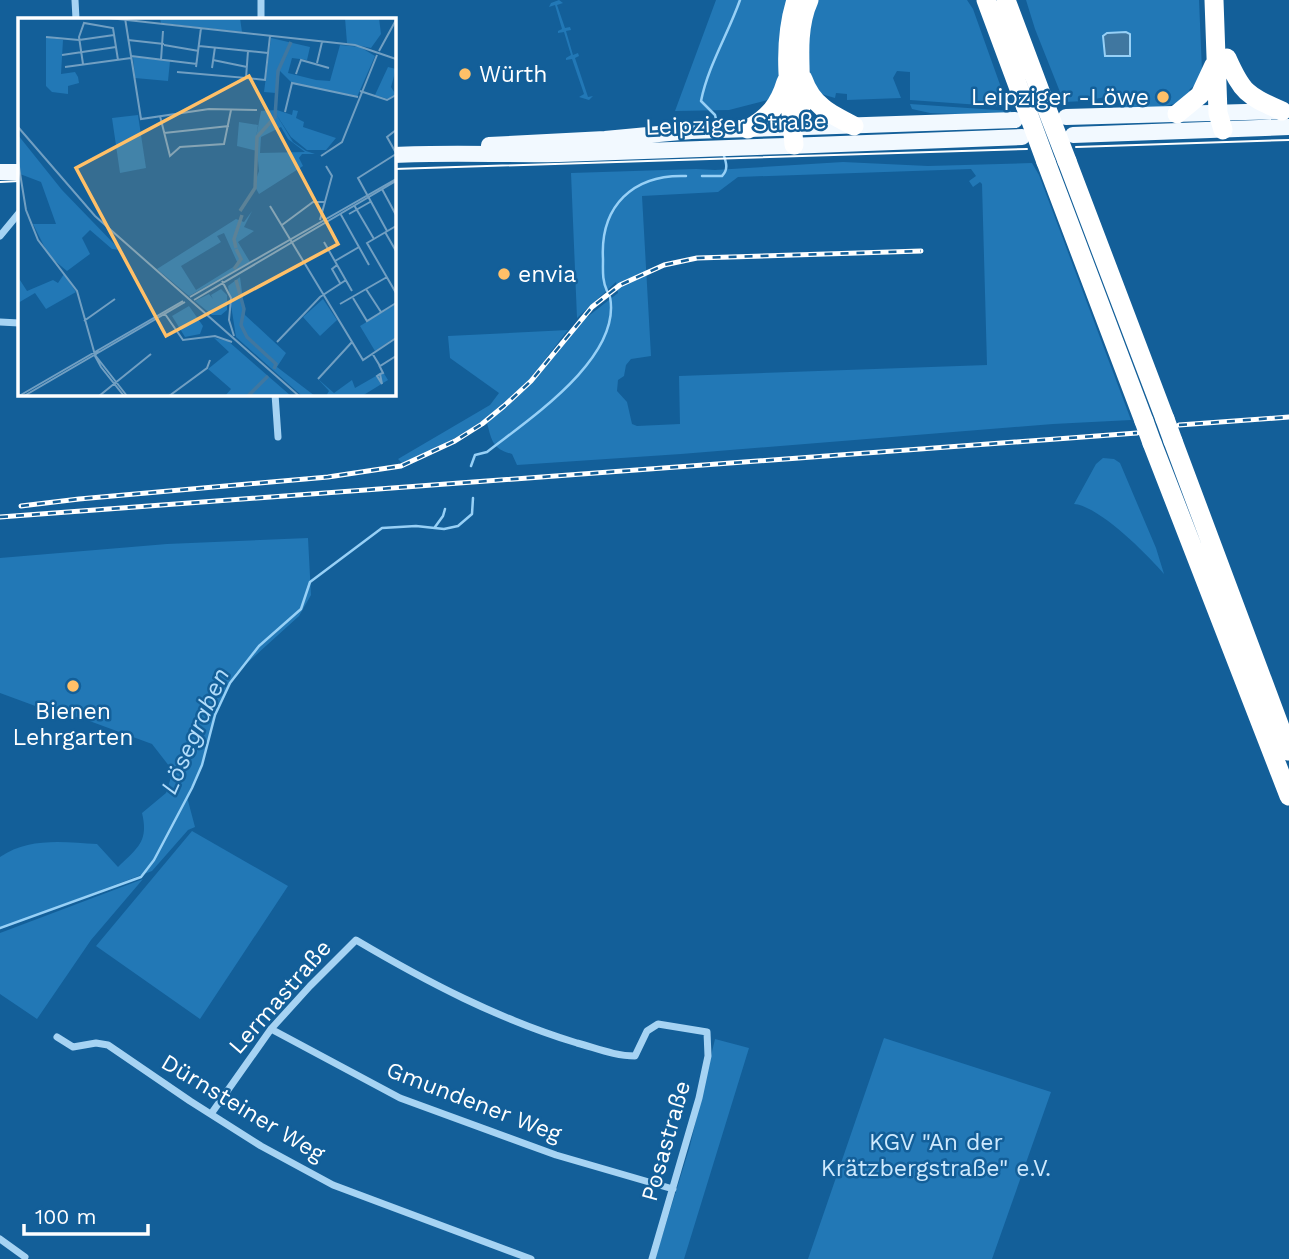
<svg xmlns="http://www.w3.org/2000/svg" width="1289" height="1259" font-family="'Work Sans',sans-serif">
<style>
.green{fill:#2278b6;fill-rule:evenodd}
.water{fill:#4077a0;stroke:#97d0f6;stroke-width:2}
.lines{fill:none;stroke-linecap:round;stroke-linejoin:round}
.stream{stroke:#97d0f6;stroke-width:2.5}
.minor{stroke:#a6d3f3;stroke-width:7}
.primary{stroke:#f2f9ff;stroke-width:16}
.motorway{stroke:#fff;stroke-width:19}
.tram{stroke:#fff;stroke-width:2}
.rail-casing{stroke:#fff;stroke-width:5}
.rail{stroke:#135f99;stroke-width:2.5;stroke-dasharray:8;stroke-linecap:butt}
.motorway-bridge{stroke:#fff;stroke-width:19}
.poi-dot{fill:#ffc068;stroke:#135f99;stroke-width:2.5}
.labels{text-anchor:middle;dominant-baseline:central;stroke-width:5;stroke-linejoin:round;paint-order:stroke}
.poi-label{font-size:23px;fill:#fff;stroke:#135f99;text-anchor:start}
.street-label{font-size:23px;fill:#fff;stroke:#135f99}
.park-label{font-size:23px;fill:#cee9fd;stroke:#135f99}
.water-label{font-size:24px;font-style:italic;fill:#b2dcfa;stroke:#135f99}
.inset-river{fill:none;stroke:#4077a0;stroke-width:3.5}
.inset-road{fill:none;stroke:#719fc2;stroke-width:2}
.view{fill:#ffc068;fill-opacity:0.15;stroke:#ffc068;stroke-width:3.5}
.inset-edge{fill:none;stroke:#fff;stroke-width:3.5}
</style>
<rect width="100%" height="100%" fill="#135f99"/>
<path class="green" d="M 559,0 L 563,3 L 557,5 L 565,28 L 570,27 L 571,30 L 566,31 L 573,55 L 578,53 L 579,56 L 575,58 L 588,97 L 593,96 L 589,100 L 579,97 L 584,94 L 572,59 L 566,60 L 566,58 L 571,55 L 564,32 L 558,33 L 558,31 L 562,29 L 555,5 L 549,7 L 551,3 Z
M 716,0 L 791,0 L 780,81 L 776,98 L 729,110 L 675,111 Z
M 818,0 L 967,0 L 973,9 L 1008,107 L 910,100 L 910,72 L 897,71 L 893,78 L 901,98 L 847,100 L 847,94 L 836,93 L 835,98 L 821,94 C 800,68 808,29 818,0 Z
M 1026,0 L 1199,0 L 1202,71 L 1197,83 L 1189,90 L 1193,95 C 1168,110 1151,108 1122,108 L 1115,95 L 1085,101 L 1064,102 L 1035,29 Z
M 910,104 L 1011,111 L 1012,116 L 930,113 L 912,109 Z
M 843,162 L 928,166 L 1032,163 L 1039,175 L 1131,420 L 1053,424 L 681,454 L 517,465 L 512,454 C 493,449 492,442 487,423 L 518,396 L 582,321 L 618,293 L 616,282 L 577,318 L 571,173 L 696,169 L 715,170 ZM 971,169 L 976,176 L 969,181 L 973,187 L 980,182 L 982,184 L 987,365 L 679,376 L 680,424 L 637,426 L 632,424 L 627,402 L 617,391 L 618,380 L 624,376 L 626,365 L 631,359 L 651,356 L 642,196 L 718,192 L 738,177 Z
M 568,330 C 550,352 534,377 513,396 C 482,426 442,447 402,463 L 398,459 L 490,405 L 499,393 L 450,358 L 448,336 Z
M 1103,458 L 1114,459 L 1120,463 L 1156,548 L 1164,574 C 1147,554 1099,506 1074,504 L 1096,464 Z
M 308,538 L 311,595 L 299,616 L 236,673 L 223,696 L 214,717 L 200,768 L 187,797 L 195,827 L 188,830 L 152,871 L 0,928 L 0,857 C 29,837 64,842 97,844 L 118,867 C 137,848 149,842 142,813 L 166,793 L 173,771 L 152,744 L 84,719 L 49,711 L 0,693 L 0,558 L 167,544 Z
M 192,831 L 288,886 L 200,1019 L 96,946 Z
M 143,879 L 91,940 L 37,1019 L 0,994 L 0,933 Z
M 884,1038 L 1051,1092 L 992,1259 L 808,1259 Z
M 715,1039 L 749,1048 L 684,1259 L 655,1259 L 690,1146 Z"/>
<path class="water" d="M 1107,33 L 1126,32 L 1130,34 L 1130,56 L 1105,56 L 1103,36 Z"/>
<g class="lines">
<path class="stream" d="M 717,123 L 715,115 L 701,101 C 708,66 728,34 740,0
M 702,176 L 722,176 C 729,169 726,162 723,153
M 607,291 C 602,280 603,271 603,259 C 600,206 633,174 686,176
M 471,466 L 475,455 L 487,452 C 529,419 622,358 610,297
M 435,527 L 443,516 L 445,509
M 0,928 L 141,877 L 154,860 L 192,788 L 202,765 L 215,715 L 230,683 L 259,646 L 301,609 L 310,582 L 382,528 L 416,526 L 444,529 L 458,526 L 472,514 L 473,498"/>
<path class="minor" d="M 75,0 L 76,19
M 261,0 L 261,19
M 0,236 L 19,213
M 0,322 L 19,323
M 275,394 L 278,437
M 271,1029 L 400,1098 L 556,1155 L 673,1189
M 57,1037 L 73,1047 L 96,1043 L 108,1045 L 190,1101 L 261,1146 L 333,1185 L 531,1259
M 211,1114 L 271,1029 L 310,986 L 356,940 C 427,982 498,1019 577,1043 C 596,1048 615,1056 635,1056 L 647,1031 L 658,1024 L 707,1032 L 708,1056 L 699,1098 L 652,1259
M 0,1239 L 25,1257"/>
<path class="primary" d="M 1066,117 L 1280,111
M 1073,135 L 1289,127
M 489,145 L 605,139 L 691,131 L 1015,120
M 394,155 C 449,152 503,155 559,154 C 713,149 868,143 1022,137
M 0,172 L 19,172"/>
<path class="motorway" d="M 986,0 L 1025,105
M 1006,0 L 1045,104
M 1214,0 L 1218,113 L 1223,130
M 1227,58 C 1243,94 1247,95 1282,111
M 803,79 C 812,105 830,114 854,126
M 801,108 C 802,73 794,33 809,0
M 1177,114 L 1200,95 L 1214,65
M 748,129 C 769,117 779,105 786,82
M 794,145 C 790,96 781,47 796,0
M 1067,161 L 1165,419
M 1046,162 L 1144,421
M 1173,441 L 1289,751
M 1152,443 L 1289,796"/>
<path class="tram" d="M 1076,147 L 1289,140
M 394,169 L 1027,149
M 0,182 L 19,181"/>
<g class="rail-casing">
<path id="rail" d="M 1179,425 L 1289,417
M 21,506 L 79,499 L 328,477 L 401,466 L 455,441 L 482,424 L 504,406 L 531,381 L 592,307 L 620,285 L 664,265 L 697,258 L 921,251
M 0,517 L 1137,433"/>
</g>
<use href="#rail" class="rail"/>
<path class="motorway-bridge" d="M 1045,104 L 1067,161
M 1025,105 L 1046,162
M 1165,419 L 1173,441
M 1144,421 L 1152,443"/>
</g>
<g class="poi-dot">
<circle cx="465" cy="74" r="7"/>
<circle cx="1163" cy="97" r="7"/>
<circle cx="504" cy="274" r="7"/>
<circle cx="73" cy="686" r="7"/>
</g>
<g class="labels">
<g class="poi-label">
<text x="479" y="74">Würth</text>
<text x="1149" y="97" text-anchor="end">Leipziger -Löwe</text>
<text x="518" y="274">envia</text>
<text x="73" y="711" text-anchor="middle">Bienen<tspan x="73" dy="26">Lehrgarten</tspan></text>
</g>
<g class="street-label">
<text transform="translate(736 124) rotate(-2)">Leipziger Straße</text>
<text transform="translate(280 997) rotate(-49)">Lermastraße</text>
<text transform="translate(474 1102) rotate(21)">Gmundener Weg</text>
<text transform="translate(243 1108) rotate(31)">Dürnsteiner Weg</text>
<text transform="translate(666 1141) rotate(-74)">Posastraße</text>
</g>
<g class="park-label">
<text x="936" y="1142">KGV "An der<tspan x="936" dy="26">Krätzbergstraße" e.V.</tspan></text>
</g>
<g class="water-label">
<text transform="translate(195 731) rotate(-66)">Lösegraben</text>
</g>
</g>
<g transform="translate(18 18)">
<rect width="378" height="378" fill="#135f99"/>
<path d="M 142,0 L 222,0 L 224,14 L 143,5 ZM 327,0 L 361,0 L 363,16 L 353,30 L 329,25 ZM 28,19 L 45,22 L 43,56 L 57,54 L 60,59 L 61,65 L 50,68 L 50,76 L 34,74 L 28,68 ZM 253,20 L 292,29 L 289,42 L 274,40 L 270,55 L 298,62 L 312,63 L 322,27 L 342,29 L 357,38 L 339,79 L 274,65 L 262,53 L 258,75 L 246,74 ZM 115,39 L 152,43 L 150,63 L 117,60 ZM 370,49 L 378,51 L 373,69 L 378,77 L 370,81 L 357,77 ZM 259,92 L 274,97 L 275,92 L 280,93 L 278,100 L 286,104 L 285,109 L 318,120 L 308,132 L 289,132 L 273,119 L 258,96 L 275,124 L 288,133 L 297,136 L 284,136 L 281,140 L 285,148 L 241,176 L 236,167 L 241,153 L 239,133 L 219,128 L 221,104 L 240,107 L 238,120 L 243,93 ZM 263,109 L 270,121 L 287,134 L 242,135 L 243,119 ZM 120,97 L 128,150 L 102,155 L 94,100 ZM 0,117 L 44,172 L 102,232 L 94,231 L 72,212 L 64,220 L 72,236 L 49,253 L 31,238 L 15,206 L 38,206 L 23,164 L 2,156 ZM 234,193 L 226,209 L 236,213 L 220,224 L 232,244 L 171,278 L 139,251 L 218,201 L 226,204 ZM 206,215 L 220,246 L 178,272 L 163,248 L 203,224 L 199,218 ZM 46,256 L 58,274 L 28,291 L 17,275 L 0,285 L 0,259 L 9,273 L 35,262 L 40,265 ZM 222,259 L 227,297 L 268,335 L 259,349 L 297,378 L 284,378 L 218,319 L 210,268 ZM 203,271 L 209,277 L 209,292 L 203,297 L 194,297 L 177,283 L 191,276 L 195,281 L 193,277 ZM 305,281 L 319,302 L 302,318 L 285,299 ZM 378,286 L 378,319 L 357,333 L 342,308 ZM 171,288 L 185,308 L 182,316 L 167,319 L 154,298 ZM 196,320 L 210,323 L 273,378 L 207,378 L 213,371 L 190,351 L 211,334 ZM 365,354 L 370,362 L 344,378 L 308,378 L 311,373 L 300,361 L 316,375 L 334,362 L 337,370 Z" fill="#2278b6" fill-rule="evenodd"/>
<path class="inset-river" d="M 222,193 L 237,170 L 239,119 L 257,99 L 260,53 L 273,24M 218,230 L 216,221 L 224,197M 216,251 L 223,241 L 218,231M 218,262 L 226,291 L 223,307 L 229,319 L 258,346 L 256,351M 230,378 L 250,358"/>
<path class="inset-road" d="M 91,0 L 337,27 L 378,41M 107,0 L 123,101 L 191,91 L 239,92M 28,19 L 61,22 L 96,17M 110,22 L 146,26M 146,27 L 181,33M 181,28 L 250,35M 361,33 L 378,2M 44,37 L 98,29M 113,38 L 179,46M 143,42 L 145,13M 195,42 L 229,49M 299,45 L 304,24M 65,46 L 61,19 L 66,5 L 95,10 L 100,42M 47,49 L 113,40M 178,49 L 183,10M 194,50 L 197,29M 159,54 L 228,60 L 230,33M 278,56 L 283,42 L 311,50M 228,60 L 247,62 L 252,18M 342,73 L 369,82 L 378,77M 267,94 L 274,65 L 340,79M 142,98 L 152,138 L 162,129 L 206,126 L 213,92M 0,109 L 77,198 L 281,378M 378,112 L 369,119 L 378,135M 146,115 L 211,108M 303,138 L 324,124 L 359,37M 0,143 L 8,192 L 20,222 L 59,273 L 77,337M 364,171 L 378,197M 336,187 L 356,221M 252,188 L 345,342 L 378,320M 322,195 L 351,247M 331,196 L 352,184M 302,202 L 314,158 L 308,148M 264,207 L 295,184 L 306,184M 378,208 L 349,225 L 378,275M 369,213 L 340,160 L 378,136M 367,214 L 378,233M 306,224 L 334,273M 317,243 L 341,229M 319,247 L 314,251 L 322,265M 204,263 L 213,280 L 211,302 L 216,318M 348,271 L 363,294M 172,279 L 378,161M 335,280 L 349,303 L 378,285M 176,282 L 378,163M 322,286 L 369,259M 147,296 L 165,322 L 197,318 L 214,324M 66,303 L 97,281M 259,324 L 302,279 L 328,262M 80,332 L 77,338 L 83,349 L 106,378M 354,335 L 362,348 L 378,338M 77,337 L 109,378M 361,347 L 365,355 L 362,356 L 359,358 L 364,366 L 362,356M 300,361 L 334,324M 1,378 L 165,283M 6,378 L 167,284M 81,378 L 133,336M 151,378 L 189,350 L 192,342"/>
<path class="view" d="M 231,58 L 320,226 L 148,318 L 58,150 Z"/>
<rect width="378" height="378" class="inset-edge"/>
</g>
<path d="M24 1224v10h124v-10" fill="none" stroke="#ffffff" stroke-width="3.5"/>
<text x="35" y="1224" font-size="21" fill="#ffffff" stroke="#135f99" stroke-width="5" paint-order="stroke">100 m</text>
</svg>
